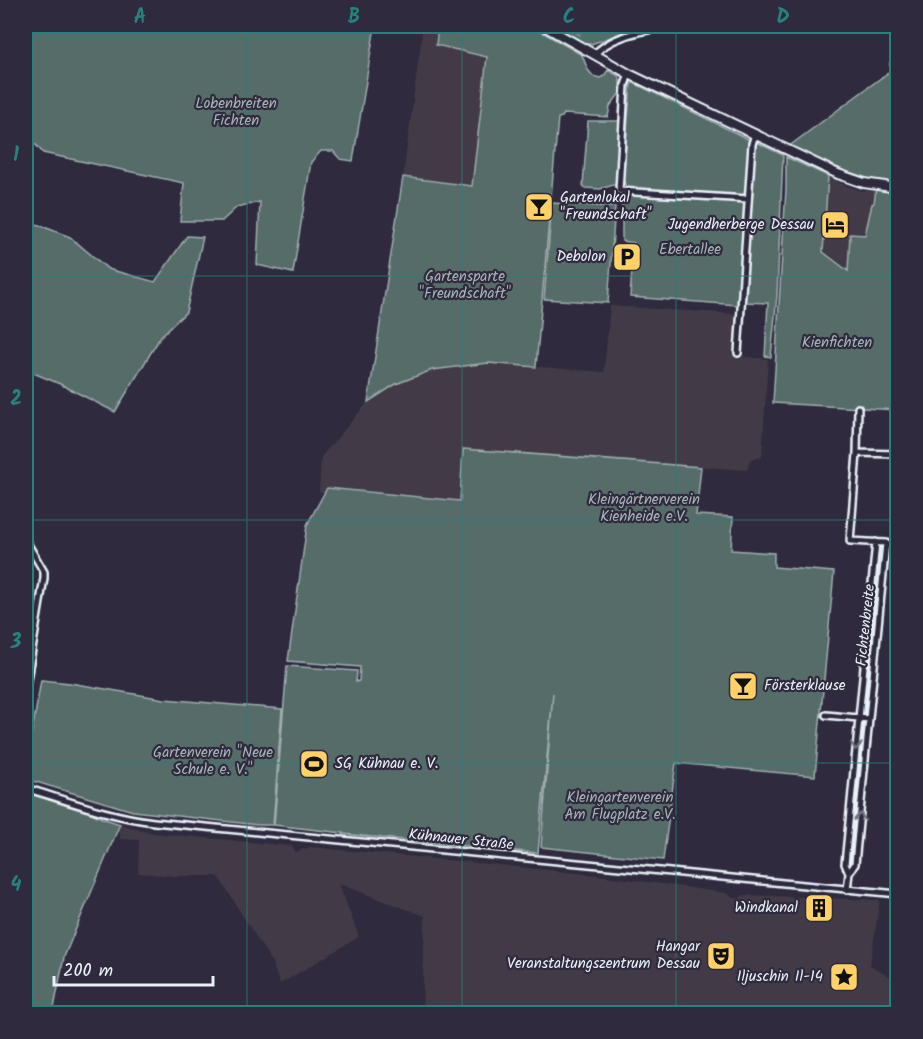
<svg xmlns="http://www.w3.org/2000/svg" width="923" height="1039" font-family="Kalam,sans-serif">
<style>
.built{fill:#423a46}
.green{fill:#566c67;stroke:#9faeb0;stroke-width:1.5}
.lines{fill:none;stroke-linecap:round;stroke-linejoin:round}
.stream{stroke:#8c9bac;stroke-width:1.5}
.street-casing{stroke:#e8f1f8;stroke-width:10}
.secondary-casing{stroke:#e8f1f8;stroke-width:12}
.street{stroke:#2f2a3d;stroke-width:5}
.secondary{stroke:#2f2a3d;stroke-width:8}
.oneway{stroke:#70707e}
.grid{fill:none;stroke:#25827c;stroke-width:1.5;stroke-opacity:0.55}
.labels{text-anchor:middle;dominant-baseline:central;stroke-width:4.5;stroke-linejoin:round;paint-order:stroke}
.park-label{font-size:15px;fill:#a6b5b7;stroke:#2f2a3d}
.poi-label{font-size:15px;fill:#e8f1f8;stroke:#2f2a3d;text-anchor:end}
.street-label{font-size:15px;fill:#e8f1f8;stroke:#2f2a3d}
.neatline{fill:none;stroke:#25827c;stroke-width:2}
.grid-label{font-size:20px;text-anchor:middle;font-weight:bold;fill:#25827c}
</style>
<rect width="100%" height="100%" fill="#2f2a3d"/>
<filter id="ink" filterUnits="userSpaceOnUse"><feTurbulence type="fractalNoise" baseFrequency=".0167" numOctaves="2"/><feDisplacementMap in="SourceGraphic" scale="12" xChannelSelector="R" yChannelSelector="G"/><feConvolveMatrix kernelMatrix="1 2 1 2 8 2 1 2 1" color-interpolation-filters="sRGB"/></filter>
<g filter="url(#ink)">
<path class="built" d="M 423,26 L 438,26 L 436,45 L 487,57 L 472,187 L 403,177 Z
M 828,176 L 847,186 L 862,191 L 875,191 L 874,203 L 872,204 L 865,235 L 850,234 L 848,272 L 823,252 Z
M 610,306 L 737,314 L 734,356 L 768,359 L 762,457 L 750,460 L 747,470 L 471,450 L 467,504 L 319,492 L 321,457 L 368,402 L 396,384 L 432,370 L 488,363 L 604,372 Z
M 120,824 L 154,833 L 292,846 L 296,852 L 311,847 L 509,866 L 605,876 L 726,893 L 733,898 L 740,898 L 743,895 L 880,900 L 870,965 L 897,981 L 897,1013 L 422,1013 L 425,916 L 339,884 L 359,937 L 280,984 L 271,961 L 218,876 L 174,876 L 138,873 L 139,840 L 120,839 Z"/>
<path class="green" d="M 26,26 L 375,26 L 353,161 L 340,159 L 333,151 L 321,151 L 311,162 L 293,273 L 257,265 L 260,202 L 237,207 L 222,221 L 180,221 L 184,183 L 43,153 L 36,145 L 26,143 Z
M 438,26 L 532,26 L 582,55 L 588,70 L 593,76 L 600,78 L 604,76 L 608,70 L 619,76 L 620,79 L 620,93 L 610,106 L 608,117 L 564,114 L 562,117 L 558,118 L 536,367 L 488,363 L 432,370 L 396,384 L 368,402 L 403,177 L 472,186 L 487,57 L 436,45 Z
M 554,26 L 630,26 L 635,29 L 591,44 L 586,44 Z
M 897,66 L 897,410 L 773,403 L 786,189 L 786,157 L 828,176 L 823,252 L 848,271 L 850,234 L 865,235 L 872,204 L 874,203 L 877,181 L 845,171 L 788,147 Z
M 631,83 L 634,83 L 748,139 L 749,144 L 746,191 L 743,195 L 739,196 L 627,189 L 623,179 Z
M 588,121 L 621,121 L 617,184 L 600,189 L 585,188 L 583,185 Z
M 756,142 L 783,155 L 777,295 L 771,357 L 765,356 L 768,303 L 744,302 L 754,145 Z
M 626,194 L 740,201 L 744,203 L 746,207 L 738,305 L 630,297 L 634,243 L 622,241 L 622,196 Z
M 552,203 L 615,207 L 608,303 L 544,299 Z
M 26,220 L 70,237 L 108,269 L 155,282 L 187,236 L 203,237 L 186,312 L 161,336 L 115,412 L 60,384 L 26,370 Z
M 463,449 L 701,467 L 696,515 L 733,517 L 731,550 L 774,553 L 774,567 L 834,572 L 815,776 L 676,763 L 663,860 L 541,847 L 553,693 L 538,853 L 343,834 L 343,833 L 274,825 L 287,666 L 357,671 L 356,682 L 359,681 L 360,667 L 288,661 L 307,525 L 327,488 L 460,501 Z
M 41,680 L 70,683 L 164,699 L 282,709 L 273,825 L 258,825 L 133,811 L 26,779 L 26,768 Z
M 26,793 L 89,812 L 102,818 L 120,824 L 64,957 L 53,1013 L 26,1013 Z"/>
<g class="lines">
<path class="stream" d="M 568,26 L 580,35"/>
<g class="street-casing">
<path id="street" d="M 594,55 C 611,35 644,31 668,26
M 894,64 L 898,62
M 629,74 L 625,85 L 619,191 L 748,199
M 738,353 L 752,144 L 755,134
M 858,408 L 857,453 L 850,541 L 886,543 L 898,551
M 857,453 L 898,454
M 26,541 L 44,572 L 44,578 L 26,686
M 826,715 L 869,719
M 26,788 C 68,801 110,817 154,822 L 898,894
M 849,873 L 855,864 L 886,543
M 847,890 L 849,873 L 845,864 L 876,542"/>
</g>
<g class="secondary-casing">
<path id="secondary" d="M 544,26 L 629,74 L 838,174 L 864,183 L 898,188"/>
</g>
<use href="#street" class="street"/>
<use href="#secondary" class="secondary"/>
</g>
<defs><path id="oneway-chevron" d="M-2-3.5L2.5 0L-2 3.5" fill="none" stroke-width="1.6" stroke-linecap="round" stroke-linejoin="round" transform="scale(1.5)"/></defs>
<g class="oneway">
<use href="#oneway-chevron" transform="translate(856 746) rotate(95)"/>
<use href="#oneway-chevron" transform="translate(860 817) rotate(-85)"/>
</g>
</g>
<path class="grid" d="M 247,26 L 247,1014M 462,26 L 462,1014M 676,26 L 676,1014M 26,276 L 898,276M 26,520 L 898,520M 26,763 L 898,763"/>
<defs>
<g id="bar-square" transform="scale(1.5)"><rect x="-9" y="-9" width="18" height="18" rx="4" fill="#ffd166" stroke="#2f2a3d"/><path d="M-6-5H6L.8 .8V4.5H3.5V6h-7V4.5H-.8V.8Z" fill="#111"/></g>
<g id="hotel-square" transform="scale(1.5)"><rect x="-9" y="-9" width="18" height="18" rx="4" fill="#ffd166" stroke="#2f2a3d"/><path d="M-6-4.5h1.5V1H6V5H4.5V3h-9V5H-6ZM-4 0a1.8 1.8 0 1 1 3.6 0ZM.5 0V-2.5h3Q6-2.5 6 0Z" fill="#111"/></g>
<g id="parking-square" transform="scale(1.5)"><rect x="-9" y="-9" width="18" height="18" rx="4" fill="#ffd166" stroke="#2f2a3d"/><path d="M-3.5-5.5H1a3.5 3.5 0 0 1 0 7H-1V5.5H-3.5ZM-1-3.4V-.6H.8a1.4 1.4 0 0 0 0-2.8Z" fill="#111"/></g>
<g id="stadium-square" transform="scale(1.5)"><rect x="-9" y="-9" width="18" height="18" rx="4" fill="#ffd166" stroke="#2f2a3d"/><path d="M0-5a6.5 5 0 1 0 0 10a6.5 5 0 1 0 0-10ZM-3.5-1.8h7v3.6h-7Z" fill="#111"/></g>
<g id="building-square" transform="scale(1.5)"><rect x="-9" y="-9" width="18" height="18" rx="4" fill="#ffd166" stroke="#2f2a3d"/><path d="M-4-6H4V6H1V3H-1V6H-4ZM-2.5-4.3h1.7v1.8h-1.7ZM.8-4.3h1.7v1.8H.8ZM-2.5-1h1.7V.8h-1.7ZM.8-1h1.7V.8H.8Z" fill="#111"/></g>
<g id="theatre-square" transform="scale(1.5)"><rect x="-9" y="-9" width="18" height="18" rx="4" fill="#ffd166" stroke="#2f2a3d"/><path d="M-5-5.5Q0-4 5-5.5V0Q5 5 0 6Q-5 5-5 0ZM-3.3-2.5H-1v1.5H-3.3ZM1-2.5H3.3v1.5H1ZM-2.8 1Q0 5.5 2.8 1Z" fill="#111"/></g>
<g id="sight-square" transform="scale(1.5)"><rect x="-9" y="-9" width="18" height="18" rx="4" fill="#ffd166" stroke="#2f2a3d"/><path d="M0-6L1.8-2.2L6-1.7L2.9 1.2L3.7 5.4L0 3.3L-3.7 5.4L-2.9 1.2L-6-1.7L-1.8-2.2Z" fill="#111"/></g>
</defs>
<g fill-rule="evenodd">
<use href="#bar-square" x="539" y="207"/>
<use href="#hotel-square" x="835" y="225"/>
<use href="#parking-square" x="627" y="257"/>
<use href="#bar-square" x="743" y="686"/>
<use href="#stadium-square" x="314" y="764"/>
<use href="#building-square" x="819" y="908"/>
<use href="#theatre-square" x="721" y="956"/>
<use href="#sight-square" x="844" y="977"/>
</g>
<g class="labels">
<g class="park-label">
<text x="236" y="104">Lobenbreiten<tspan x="236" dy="17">Fichten</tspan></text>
<text x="690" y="250">Ebertallee</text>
<text x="465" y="277">Gartensparte<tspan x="465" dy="17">"Freundschaft"</tspan></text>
<text x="837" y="343">Kienfichten</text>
<text x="644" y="500">Kleingärtnerverein<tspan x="644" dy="17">Kienheide e.V.</tspan></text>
<text x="213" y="753">Gartenverein "Neue<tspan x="213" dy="17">Schule e. V."</tspan></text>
<text x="620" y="798">Kleingartenverein<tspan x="620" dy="17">Am Flugplatz e.V.</tspan></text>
</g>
<g class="poi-label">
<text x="560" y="198" text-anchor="start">Gartenlokal<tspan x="560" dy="17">"Freundschaft"</tspan></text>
<text x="814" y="225">Jugendherberge Dessau</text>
<text x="606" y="257">Debolon</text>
<text x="764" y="686" text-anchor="start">Försterklause</text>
<text x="335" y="764" text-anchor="start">SG Kühnau e. V.</text>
<text x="798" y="908">Windkanal</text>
<text x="700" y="947">Hangar<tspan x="700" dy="17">Veranstaltungszentrum Dessau</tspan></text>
<text x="823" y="977">Iljuschin Il-14</text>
</g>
<g class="street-label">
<text transform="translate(866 625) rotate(-84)">Fichtenbreite</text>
<text transform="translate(461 840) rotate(6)">Kühnauer Straße</text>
</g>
</g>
<rect width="923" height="1039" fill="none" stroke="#2f2a3d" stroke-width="66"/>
<path d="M54 976v9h159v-9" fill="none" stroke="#e8f1f8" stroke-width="3"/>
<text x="63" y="976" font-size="18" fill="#e8f1f8" stroke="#2f2a3d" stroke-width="4.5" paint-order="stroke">200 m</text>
<rect x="33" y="33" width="857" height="973" class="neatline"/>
<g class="grid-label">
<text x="140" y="23">A</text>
<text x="354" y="23">B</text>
<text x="569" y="23">C</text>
<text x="783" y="23">D</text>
<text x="16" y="161">1</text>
<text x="16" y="405">2</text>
<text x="16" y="648">3</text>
<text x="16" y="891">4</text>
</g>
</svg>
